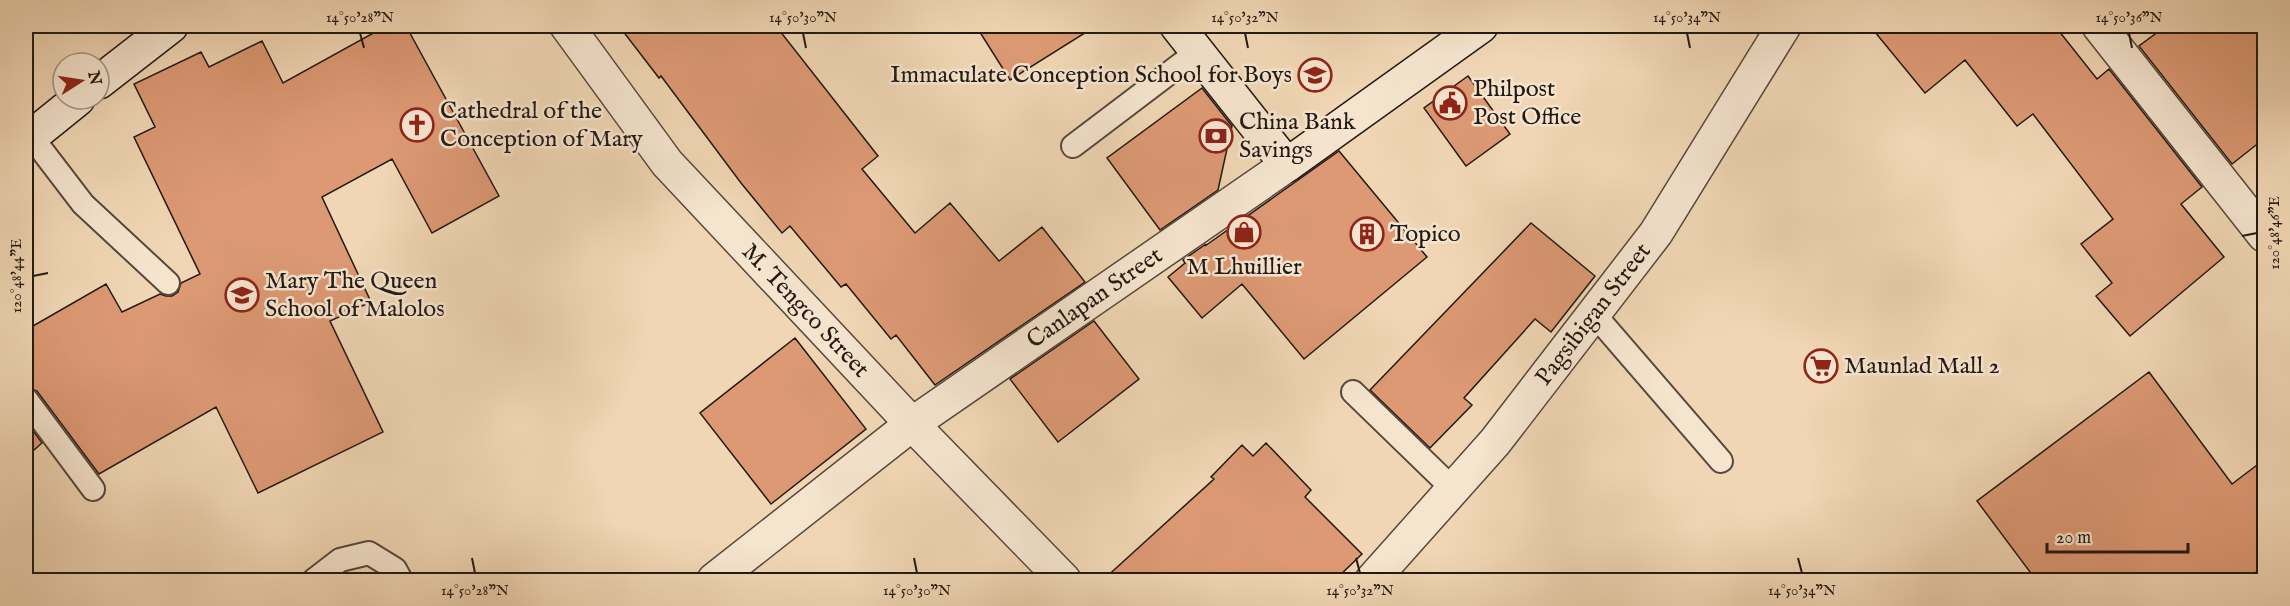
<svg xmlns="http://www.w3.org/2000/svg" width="2290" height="606" font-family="'IM FELL English',serif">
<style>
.building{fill:#dc9974;stroke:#231913;stroke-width:1.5}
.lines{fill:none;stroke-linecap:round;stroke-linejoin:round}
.lane-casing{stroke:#56483b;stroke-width:26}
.street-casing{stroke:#56483b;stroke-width:36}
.secondary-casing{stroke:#231913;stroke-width:36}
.lane{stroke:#f5e4ce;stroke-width:22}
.street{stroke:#f5e4ce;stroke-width:33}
.secondary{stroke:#f5e4ce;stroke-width:33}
.ticks{fill:none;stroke:#231913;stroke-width:2}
.labels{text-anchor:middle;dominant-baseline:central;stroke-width:5;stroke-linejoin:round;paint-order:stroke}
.poi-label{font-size:24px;fill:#231913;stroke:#f5e4ce;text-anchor:start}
.street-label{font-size:24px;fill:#231913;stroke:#f5e4ce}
.neatline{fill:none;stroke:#231913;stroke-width:2}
.ticks-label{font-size:15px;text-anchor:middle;fill:#231913}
</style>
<rect width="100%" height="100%" fill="#f0d6b4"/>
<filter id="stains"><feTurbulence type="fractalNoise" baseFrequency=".00333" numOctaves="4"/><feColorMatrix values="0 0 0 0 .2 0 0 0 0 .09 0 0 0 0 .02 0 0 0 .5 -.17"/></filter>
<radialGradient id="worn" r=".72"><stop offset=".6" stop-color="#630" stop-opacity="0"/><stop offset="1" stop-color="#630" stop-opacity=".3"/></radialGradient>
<path class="building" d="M 386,26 L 406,26 L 499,196 L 432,233 L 392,159 L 322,197 L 371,302 L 330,321 L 383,432 L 258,493 L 216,407 L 99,474 L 37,391 L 26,386 L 26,330 L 106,284 L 122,312 L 160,294 L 166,296 L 172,296 L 178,292 L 181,283 L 200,274 L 134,137 L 155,127 L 134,84 L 201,52 L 209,67 L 262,41 L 283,83 Z
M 619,26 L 776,26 L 878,156 L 862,169 L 915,233 L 950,203 L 999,261 L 1042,227 L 1085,282 L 935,385 L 896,335 L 891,339 L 846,284 L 841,287 L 790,226 L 782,233 L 741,183 L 661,76 L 659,78 Z
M 976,26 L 1096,26 L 1010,80 Z
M 1870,26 L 2055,26 L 2097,79 L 2109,69 L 2202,187 L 2181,204 L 2224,257 L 2130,336 L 2096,296 L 2112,283 L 2081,244 L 2113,219 L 2033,114 L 2017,126 L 1965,60 L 1925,93 Z
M 2166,26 L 2265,26 L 2265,138 L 2232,164 L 2139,46 Z
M 1468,76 L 1510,134 L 1466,166 L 1424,108 Z
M 1202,88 L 1232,126 L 1218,190 L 1160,230 L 1107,158 Z
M 1339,151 L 1427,257 L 1304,359 L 1242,284 L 1202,318 L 1168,277 L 1185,263 L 1183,260 L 1206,244 L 1205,246 Z
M 1531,223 L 1595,276 L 1551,332 L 1535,319 L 1464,398 L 1472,405 L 1430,448 L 1370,390 Z
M 1094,321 L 1139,379 L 1058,442 L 1010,379 Z
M 795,338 L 866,429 L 771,504 L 700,413 Z
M 2149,372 L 2232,484 L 2265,459 L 2265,565 L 2246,580 L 2036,580 L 1977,501 Z
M 26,421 L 42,443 L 26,457 Z
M 1266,443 L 1311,490 L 1305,497 L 1362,554 L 1335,580 L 1103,580 L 1214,479 L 1211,477 L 1242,445 L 1253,456 Z"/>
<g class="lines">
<g class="lane-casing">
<path id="lane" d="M 31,136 L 83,204 L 168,283
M 1073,146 L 1197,52
M 1594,314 L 1721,461
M 1353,392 L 1453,489
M 26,399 L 93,489
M 314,580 L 340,560 L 369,553 L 395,569 L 401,580"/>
</g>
<g class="street-casing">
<g id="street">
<path id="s1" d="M 567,26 L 667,163 L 912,424 L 1064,580"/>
<path d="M 2099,26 L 2264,235"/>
<path id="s2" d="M 714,580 L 912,424 L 1287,165"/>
<path id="s3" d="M 1372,580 L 1495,442 L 1656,233 L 1784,26"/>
</g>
</g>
<g class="secondary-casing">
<path id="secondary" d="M 1177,26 L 1287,165 L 1481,26
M 99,82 L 171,26
M 26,141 L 78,99"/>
</g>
<use href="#lane" class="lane"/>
<use href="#street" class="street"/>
<use href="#secondary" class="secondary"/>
</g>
<path class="ticks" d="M 360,33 L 364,48M 803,33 L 806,48M 1245,33 L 1248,48M 1687,33 L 1690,48M 2129,33 L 2132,48M 2242,236 L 2257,233M 33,276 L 48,273M 472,558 L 475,573M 914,558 L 917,573M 1356,558 L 1360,573M 1798,558 L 1802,573"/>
<defs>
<g id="school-ring" transform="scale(1.725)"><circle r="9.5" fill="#f5e4ce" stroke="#8f2418" stroke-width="1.5"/><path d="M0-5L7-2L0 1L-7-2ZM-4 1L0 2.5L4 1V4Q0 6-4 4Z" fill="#8f2418"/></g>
<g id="civic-ring" transform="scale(1.725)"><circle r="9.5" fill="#f5e4ce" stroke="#8f2418" stroke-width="1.5"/><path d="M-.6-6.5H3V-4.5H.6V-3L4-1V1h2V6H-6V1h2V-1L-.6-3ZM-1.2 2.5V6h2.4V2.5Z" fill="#8f2418"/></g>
<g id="church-ring" transform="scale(1.725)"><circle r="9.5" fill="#f5e4ce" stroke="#8f2418" stroke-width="1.5"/><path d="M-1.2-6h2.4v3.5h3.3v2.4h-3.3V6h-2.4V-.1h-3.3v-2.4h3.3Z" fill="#8f2418"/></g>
<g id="bank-ring" transform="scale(1.725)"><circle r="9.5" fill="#f5e4ce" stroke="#8f2418" stroke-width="1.5"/><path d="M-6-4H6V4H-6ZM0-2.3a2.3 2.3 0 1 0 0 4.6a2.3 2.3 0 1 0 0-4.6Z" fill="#8f2418"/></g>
<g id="shop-ring" transform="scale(1.725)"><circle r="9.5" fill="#f5e4ce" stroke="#8f2418" stroke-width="1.5"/><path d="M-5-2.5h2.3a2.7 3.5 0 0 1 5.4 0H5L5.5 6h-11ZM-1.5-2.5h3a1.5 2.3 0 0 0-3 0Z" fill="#8f2418"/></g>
<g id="building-ring" transform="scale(1.725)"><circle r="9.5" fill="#f5e4ce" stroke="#8f2418" stroke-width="1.5"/><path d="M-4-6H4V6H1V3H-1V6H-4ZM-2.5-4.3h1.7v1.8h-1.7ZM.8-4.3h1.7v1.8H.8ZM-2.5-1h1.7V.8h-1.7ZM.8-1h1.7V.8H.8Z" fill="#8f2418"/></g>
<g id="supermarket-ring" transform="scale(1.725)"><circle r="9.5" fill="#f5e4ce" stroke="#8f2418" stroke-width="1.5"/><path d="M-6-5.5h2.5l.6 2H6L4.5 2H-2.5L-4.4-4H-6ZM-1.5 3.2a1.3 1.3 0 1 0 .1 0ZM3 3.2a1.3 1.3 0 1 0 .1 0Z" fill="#8f2418"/></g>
</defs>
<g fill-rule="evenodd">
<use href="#school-ring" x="1315" y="75"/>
<use href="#civic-ring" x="1450" y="103"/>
<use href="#church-ring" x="417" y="125"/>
<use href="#bank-ring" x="1216" y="136"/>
<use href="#shop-ring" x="1244" y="232"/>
<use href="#building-ring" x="1367" y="234"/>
<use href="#school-ring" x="242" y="295"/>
<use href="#supermarket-ring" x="1821" y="366"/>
</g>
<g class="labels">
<g class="poi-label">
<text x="1292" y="75" text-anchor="end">Immaculate Conception School for Boys</text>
<text x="1473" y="89">Philpost<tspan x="1473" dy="28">Post Office</tspan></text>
<text x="440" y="111">Cathedral of the<tspan x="440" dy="28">Conception of Mary</tspan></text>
<text x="1239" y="122">China Bank<tspan x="1239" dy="28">Savings</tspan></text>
<text x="1390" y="234">Topico</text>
<text x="1244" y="267" text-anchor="middle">M Lhuillier</text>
<text x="265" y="281">Mary The Queen<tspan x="265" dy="28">School of Malolos</tspan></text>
<text x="1844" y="366">Maunlad Mall 2</text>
</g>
<g class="street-label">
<text stroke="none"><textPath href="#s2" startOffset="474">Canlapan Street</textPath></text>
<text stroke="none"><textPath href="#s1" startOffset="372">M. Tengco Street</textPath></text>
<text stroke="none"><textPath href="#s3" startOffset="346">Pagsibigan Street</textPath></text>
</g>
</g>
<rect width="2290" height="606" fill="none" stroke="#f0d6b4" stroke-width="66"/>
<g transform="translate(81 81) rotate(78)"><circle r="28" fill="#f5e4ce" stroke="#a19383" stroke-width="1.5"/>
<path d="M0-4.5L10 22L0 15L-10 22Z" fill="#8f2418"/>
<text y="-9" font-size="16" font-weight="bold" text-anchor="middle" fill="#231913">N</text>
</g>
<path d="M2047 543v9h141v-9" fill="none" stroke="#231913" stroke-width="3"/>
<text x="2056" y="543" font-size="18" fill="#231913" stroke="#f5e4ce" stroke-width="4.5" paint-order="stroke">20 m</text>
<rect x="33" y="33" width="2224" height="540" class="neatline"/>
<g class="ticks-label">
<text x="360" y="22">14°50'28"N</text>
<text x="803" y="22">14°50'30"N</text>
<text x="1245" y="22">14°50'32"N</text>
<text x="1687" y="22">14°50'34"N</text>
<text x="2129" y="22">14°50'36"N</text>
<text transform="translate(2274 233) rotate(-90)" y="5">120°48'46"E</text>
<text transform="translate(16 276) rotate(-90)" y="5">120°48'44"E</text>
<text x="475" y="595">14°50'28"N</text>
<text x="917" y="595">14°50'30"N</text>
<text x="1360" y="595">14°50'32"N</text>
<text x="1802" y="595">14°50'34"N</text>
</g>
<rect width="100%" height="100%" filter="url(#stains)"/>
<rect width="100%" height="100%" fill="url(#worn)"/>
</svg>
